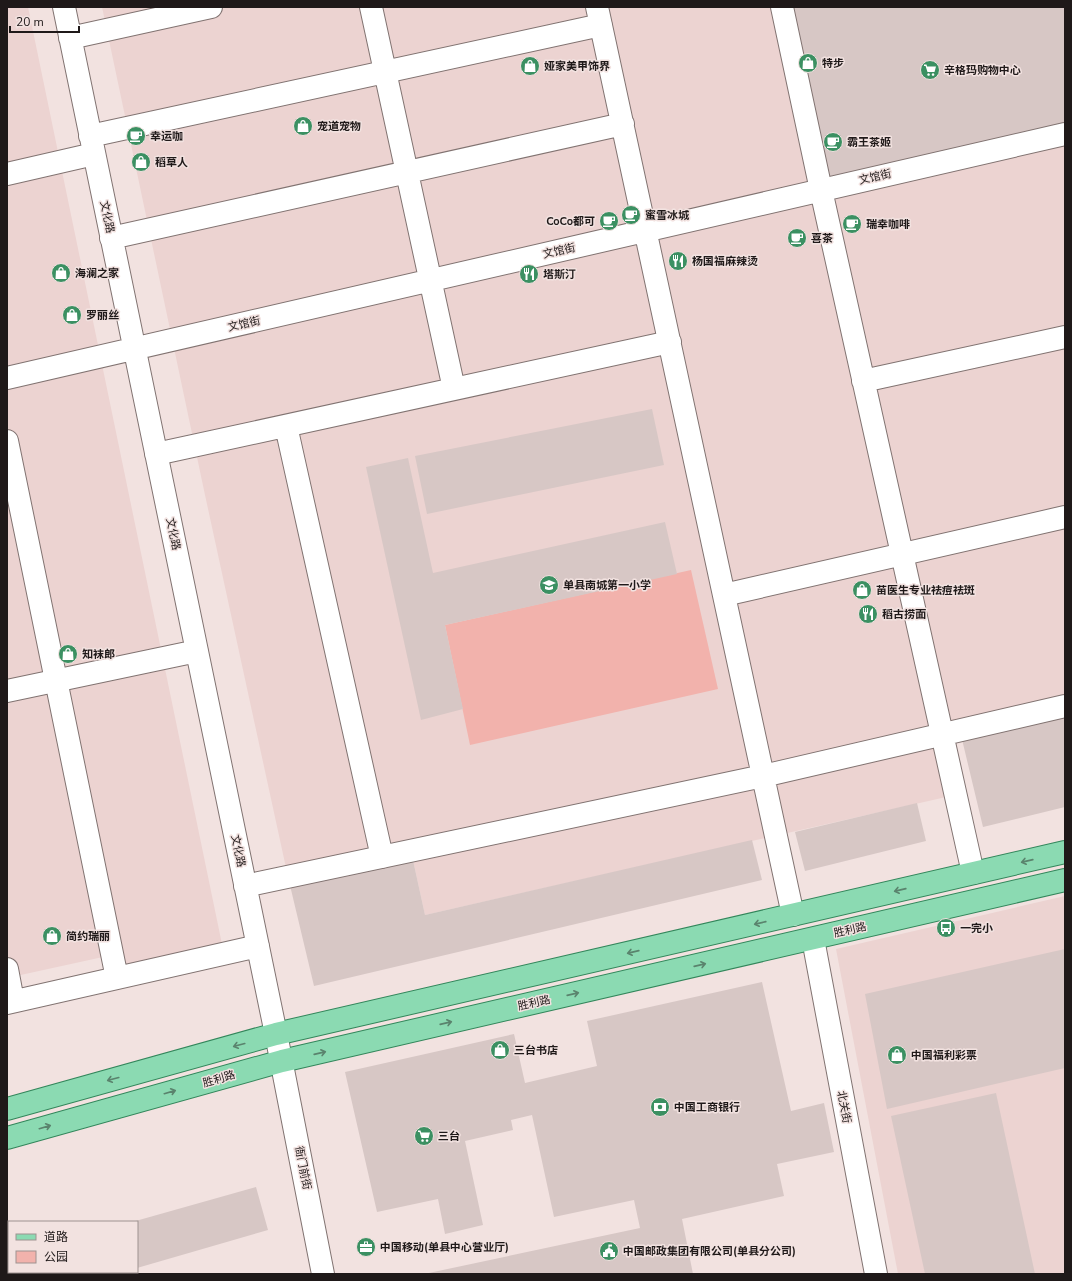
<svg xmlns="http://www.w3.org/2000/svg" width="1072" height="1281" font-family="'Nunito Sans','Noto Sans SC',sans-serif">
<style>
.built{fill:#ecd3d1}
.green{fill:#f2b2ac}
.building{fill:#d7c7c5}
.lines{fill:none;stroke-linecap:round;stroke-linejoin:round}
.minor-casing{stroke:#817371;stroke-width:24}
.major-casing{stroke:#33865b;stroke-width:24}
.minor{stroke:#fff;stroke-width:22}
.major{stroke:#8bdab2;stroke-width:22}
.oneway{stroke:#5a836d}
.labels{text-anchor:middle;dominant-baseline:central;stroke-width:3;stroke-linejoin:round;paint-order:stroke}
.poi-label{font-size:11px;font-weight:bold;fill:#1f1919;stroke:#f2e2e0;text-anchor:start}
.street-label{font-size:11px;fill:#1f1919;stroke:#f2e2e0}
</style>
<rect width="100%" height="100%" fill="#f2e2e0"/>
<path class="built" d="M 7,7 L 28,7 L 223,949 L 125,975 L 112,955 L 7,978 Z
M 102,7 L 1065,7 L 1065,706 L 942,735 L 955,795 L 425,915 L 411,851 L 288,877 L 205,495 Z
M 1065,896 L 1065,1274 L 898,1274 L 836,949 Z"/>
<path class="green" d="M 691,570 L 718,689 L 470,745 L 445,625 Z"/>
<path class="building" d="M 782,7 L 1065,7 L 1065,134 L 821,190 Z
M 652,409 L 664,465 L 427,514 L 415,456 Z
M 408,458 L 433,573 L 665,522 L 677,574 L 445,625 L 463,709 L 421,720 L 366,467 Z
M 1065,706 L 1065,807 L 983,827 L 960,731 Z
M 917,803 L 926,841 L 805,871 L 795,832 Z
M 752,840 L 762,880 L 314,986 L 288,877 L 411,851 L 425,915 Z
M 1065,949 L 1065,1068 L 887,1109 L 865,994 Z
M 762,982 L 791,1111 L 824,1103 L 834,1152 L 777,1164 L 784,1196 L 682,1219 L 693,1274 L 424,1274 L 640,1228 L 634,1200 L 554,1217 L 532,1115 L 511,1120 L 513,1130 L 465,1141 L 483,1225 L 445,1234 L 438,1199 L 377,1212 L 345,1072 L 514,1034 L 525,1083 L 597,1066 L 587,1021 Z
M 996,1093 L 1035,1274 L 925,1274 L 891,1116 Z
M 256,1187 L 268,1230 L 137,1268 L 137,1222 L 132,1222 Z
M 9,1258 L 9,1272 L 46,1272 L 46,1274 L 7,1274 L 7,1259 Z
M 53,1272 L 120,1272 L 115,1274 L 54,1274 Z"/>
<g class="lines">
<g class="minor-casing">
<path id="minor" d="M 64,7 L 276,1034 L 323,1274
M 371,7 L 454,389
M 597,7 L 793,915
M 782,7 L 821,190 L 973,873
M 70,38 L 211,7
M 90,136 L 601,25
M 7,174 L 94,154
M 111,238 L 623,124
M 7,378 L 1065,134
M 863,381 L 1065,337
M 286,426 L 382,857
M 7,441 L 117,978
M 156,454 L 670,342
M 724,595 L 1065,517
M 7,691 L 197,651
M 245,886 L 763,776 L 1065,706
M 813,939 L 876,1274
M 7,969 L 13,1001
M 7,1003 L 258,946"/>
</g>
<g class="major-casing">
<path id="major" d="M 7,1109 L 276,1034 L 1065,852
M 7,1138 L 282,1061 L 1065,880"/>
</g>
<use href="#minor" class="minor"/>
<use href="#major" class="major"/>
</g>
<defs><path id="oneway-shaft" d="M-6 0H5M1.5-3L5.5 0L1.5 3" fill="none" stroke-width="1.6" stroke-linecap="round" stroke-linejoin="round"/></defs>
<g class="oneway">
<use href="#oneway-shaft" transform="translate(1027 861) rotate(167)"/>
<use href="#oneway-shaft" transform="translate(900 890) rotate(167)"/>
<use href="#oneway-shaft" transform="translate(760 923) rotate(167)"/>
<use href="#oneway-shaft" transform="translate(633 952) rotate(167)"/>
<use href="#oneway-shaft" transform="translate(700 965) rotate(-13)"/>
<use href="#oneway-shaft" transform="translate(573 994) rotate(-13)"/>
<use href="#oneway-shaft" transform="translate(446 1023) rotate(-13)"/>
<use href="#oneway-shaft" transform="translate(239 1045) rotate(165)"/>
<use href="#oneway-shaft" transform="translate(320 1053) rotate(-13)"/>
<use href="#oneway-shaft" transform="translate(113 1079) rotate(165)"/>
<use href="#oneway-shaft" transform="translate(170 1092) rotate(-16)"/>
<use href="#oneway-shaft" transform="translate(45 1127) rotate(-16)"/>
</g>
<defs>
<g id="shop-disc" transform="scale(1)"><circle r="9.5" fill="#3b9062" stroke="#f2e2e0"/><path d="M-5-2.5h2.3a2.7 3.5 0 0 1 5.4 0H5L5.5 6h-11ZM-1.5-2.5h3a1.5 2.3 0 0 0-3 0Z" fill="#fff"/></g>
<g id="supermarket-disc" transform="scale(1)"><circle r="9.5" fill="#3b9062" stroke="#f2e2e0"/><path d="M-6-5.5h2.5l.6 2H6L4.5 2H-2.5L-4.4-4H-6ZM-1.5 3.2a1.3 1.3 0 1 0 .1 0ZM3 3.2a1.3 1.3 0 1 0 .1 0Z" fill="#fff"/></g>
<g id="cafe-disc" transform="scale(1)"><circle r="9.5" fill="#3b9062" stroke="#f2e2e0"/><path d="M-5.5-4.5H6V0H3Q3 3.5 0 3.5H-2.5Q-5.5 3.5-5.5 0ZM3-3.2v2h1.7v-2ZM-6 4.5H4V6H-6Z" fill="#fff"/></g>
<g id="restaurant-disc" transform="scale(1)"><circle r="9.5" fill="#3b9062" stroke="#f2e2e0"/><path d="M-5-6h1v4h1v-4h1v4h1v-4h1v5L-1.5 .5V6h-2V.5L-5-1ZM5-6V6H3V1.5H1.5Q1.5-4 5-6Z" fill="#fff"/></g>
<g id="school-disc" transform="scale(1)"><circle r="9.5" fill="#3b9062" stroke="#f2e2e0"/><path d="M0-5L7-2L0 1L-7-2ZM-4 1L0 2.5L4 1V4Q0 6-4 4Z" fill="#fff"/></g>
<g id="bus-disc" transform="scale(1)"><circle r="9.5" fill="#3b9062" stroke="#f2e2e0"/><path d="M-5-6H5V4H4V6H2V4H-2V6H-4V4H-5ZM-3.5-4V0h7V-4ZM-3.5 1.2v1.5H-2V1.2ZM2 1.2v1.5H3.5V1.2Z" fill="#fff"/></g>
<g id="bank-disc" transform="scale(1)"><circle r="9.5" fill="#3b9062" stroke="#f2e2e0"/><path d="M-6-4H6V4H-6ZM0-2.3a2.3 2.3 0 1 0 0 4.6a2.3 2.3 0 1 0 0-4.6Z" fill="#fff"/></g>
<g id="office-disc" transform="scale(1)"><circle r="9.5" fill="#3b9062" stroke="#f2e2e0"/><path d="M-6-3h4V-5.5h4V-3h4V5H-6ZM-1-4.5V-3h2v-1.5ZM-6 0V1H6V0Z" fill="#fff"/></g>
<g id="civic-disc" transform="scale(1)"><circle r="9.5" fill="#3b9062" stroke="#f2e2e0"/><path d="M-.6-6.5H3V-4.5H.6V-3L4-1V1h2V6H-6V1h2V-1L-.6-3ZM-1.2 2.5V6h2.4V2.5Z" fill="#fff"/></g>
</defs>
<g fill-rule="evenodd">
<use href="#shop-disc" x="808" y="63"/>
<use href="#shop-disc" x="530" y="66"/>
<use href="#supermarket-disc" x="930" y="70"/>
<use href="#shop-disc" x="303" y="126"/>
<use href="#cafe-disc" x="136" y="136"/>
<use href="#cafe-disc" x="833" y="142"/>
<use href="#shop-disc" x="141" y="162"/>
<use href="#cafe-disc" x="631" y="215"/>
<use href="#cafe-disc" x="609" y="221"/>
<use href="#cafe-disc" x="852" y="224"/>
<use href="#cafe-disc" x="797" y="238"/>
<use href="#restaurant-disc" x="678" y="261"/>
<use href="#shop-disc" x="61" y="273"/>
<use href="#restaurant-disc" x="529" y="274"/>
<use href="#shop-disc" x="72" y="315"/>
<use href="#school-disc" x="549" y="585"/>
<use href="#shop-disc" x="862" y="590"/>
<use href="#restaurant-disc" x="868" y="614"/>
<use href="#shop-disc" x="68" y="654"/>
<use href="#bus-disc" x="946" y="928"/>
<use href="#shop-disc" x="52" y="936"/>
<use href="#shop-disc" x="500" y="1050"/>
<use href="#shop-disc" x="897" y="1055"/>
<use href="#bank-disc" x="660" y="1107"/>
<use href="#supermarket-disc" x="424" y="1136"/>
<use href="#office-disc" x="366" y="1247"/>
<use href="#civic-disc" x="609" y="1251"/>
</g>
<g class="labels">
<g class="poi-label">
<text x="822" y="63">特步</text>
<text x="544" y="66">娅家美甲饰界</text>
<text x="944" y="70">辛格玛购物中心</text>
<text x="317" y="126">宠道宠物</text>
<text x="150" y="136">幸运咖</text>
<text x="847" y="142">霸王茶姬</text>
<text x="155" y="162">稻草人</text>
<text x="645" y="215">蜜雪冰城</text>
<text x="595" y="221" text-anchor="end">CoCo都可</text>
<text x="866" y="224">瑞幸咖啡</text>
<text x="811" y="238">喜茶</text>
<text x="692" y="261">杨国福麻辣烫</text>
<text x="75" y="273">海澜之家</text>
<text x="543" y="274">塔斯汀</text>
<text x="86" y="315">罗丽丝</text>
<text x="563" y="585">单县南城第一小学</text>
<text x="876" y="590">苗医生专业祛痘祛斑</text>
<text x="882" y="614">稻古捞面</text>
<text x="82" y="654">知袜郎</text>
<text x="960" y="928">一完小</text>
<text x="66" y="936">简约瑞丽</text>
<text x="514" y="1050">三台书店</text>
<text x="911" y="1055">中国福利彩票</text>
<text x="674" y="1107">中国工商银行</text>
<text x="438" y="1136">三台</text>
<text x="380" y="1247">中国移动(单县中心营业厅)</text>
<text x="623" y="1251">中国邮政集团有限公司(单县分公司)</text>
</g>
<g class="street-label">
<text transform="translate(875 177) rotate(-13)">文馆街</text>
<text transform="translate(107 217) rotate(78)">文化路</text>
<text transform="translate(559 251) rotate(-13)">文馆街</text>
<text transform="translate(244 324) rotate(-13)">文馆街</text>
<text transform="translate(173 534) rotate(78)">文化路</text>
<text transform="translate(238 851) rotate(78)">文化路</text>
<text transform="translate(850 930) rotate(-13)">胜利路</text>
<text transform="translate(534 1003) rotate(-13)">胜利路</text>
<text transform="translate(219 1079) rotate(-16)">胜利路</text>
<text transform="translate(844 1107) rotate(79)">北关街</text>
<text transform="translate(303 1168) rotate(79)">衙门前街</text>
</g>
</g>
<rect width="1072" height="1281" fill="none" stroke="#1f1919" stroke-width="16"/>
<rect x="8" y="1221" width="130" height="52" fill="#f2e2e0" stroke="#9e9290"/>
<rect x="16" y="1234" width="20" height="6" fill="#8bdab2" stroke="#9e9290"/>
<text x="44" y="1241" font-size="12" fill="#1f1919">道路</text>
<rect x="16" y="1251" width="20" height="12" fill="#f2b2ac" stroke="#9e9290"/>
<text x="44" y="1261" font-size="12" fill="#1f1919">公园</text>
<path d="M10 26v6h69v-6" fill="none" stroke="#1f1919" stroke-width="2"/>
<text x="16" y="26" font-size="12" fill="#1f1919" stroke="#f2e2e0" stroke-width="3" paint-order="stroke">20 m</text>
</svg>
